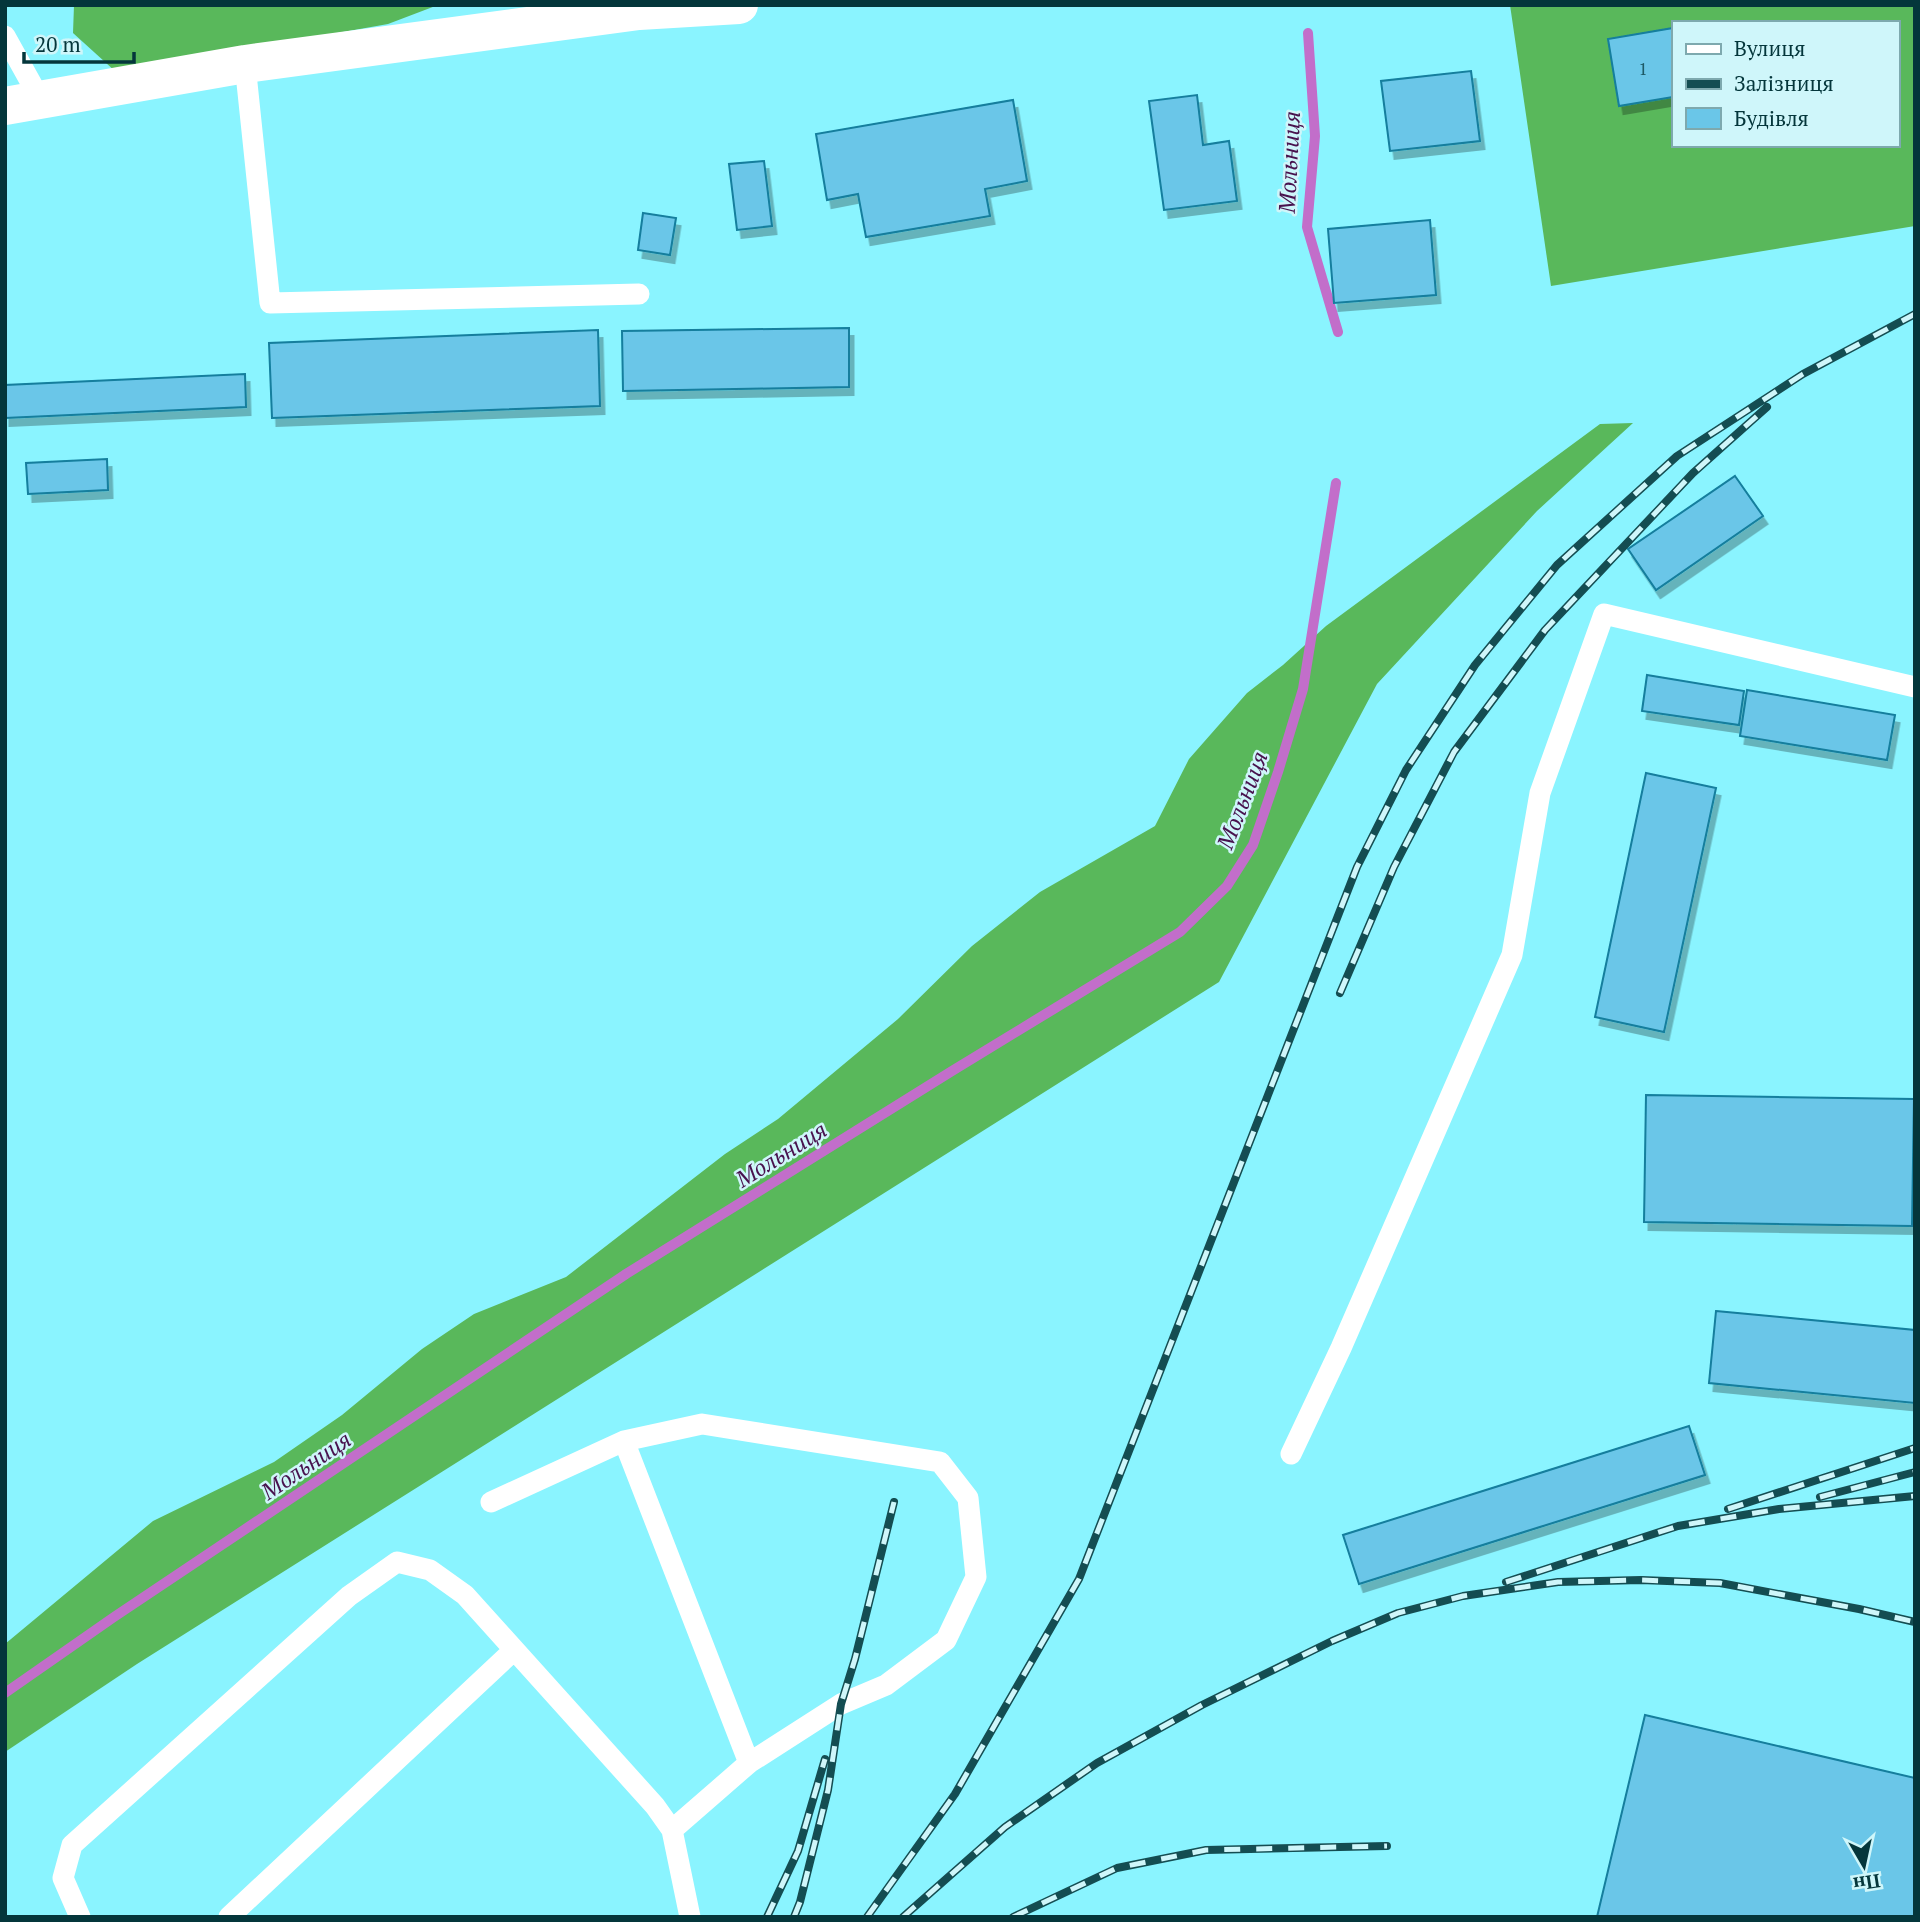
<svg xmlns="http://www.w3.org/2000/svg" width="1920" height="1922" font-family="'PT Serif',serif">
<style>
.forest{fill:#59b85b;fill-rule:evenodd}
.lines{fill:none;stroke-linecap:round;stroke-linejoin:round}
.stream{stroke:#c26eca;stroke-width:10}
.building{fill:#6ac6e8;stroke:#137e9d;stroke-width:2;filter:url(#shadow)}
.service{stroke:#fff;stroke-width:21}
.tertiary{stroke:#fff;stroke-width:38}
.rail-casing{stroke:#144d52;stroke-width:8}
.rail{stroke:#cff6fa;stroke-width:5;stroke-dasharray:16;stroke-linecap:butt}
.labels{text-anchor:middle;dominant-baseline:central;stroke-width:5;stroke-linejoin:round;paint-order:stroke}
.number-label{font-size:18px;fill:#1e5a66}
.water-label{font-size:23px;font-style:italic;fill:#48124e;stroke:#cff6fa}
</style>
<defs>
<filter id="shadow"><feDropShadow dx="4.5" dy="8" stdDeviation="0" flood-color="#0004"/></filter>
</defs>
<rect width="100%" height="100%" fill="#8af4ff"/>
<path class="forest" d="M 74,5 L 438,5 L 388,24 L 116,72 L 73,33 Z
M 1510,5 L 1915,5 L 1915,226 L 1551,286 ZM 1673,23 L 1897,23 L 1897,145 L 1673,145 Z
M 1633,423 L 1537,511 L 1377,684 L 1219,982 L 137,1664 L 5,1752 L 5,1644 L 153,1521 L 274,1462 L 342,1415 L 422,1349 L 474,1314 L 566,1277 L 725,1154 L 778,1119 L 898,1019 L 972,946 L 1040,892 L 1155,826 L 1189,759 L 1247,693 L 1283,665 L 1326,626 L 1600,424 Z"/>
<g class="lines">
<path class="stream" d="M 1308,33 L 1315,136 L 1307,227 L 1338,332
M 5,1693 L 114,1617 L 626,1274 L 952,1071 L 1180,932 L 1227,886 L 1253,845 L 1278,772 L 1303,689 L 1336,483"/>
</g>
<path class="building" d="M 1673,28 L 1673,97 L 1619,106 L 1608,39 Z
M 1471,71 L 1480,141 L 1390,151 L 1381,81 Z
M 1197,95 L 1203,145 L 1229,141 L 1237,201 L 1164,210 L 1149,101 Z
M 1013,100 L 1027,181 L 985,189 L 990,216 L 866,237 L 858,194 L 827,200 L 816,134 Z
M 764,161 L 772,226 L 737,230 L 729,164 Z
M 643,213 L 676,218 L 670,255 L 638,250 Z
M 1430,220 L 1436,295 L 1334,303 L 1328,229 Z
M 849,328 L 849,387 L 623,391 L 622,331 Z
M 598,330 L 600,406 L 272,418 L 269,343 Z
M 245,374 L 246,407 L 5,418 L 5,385 Z
M 107,459 L 108,490 L 28,494 L 26,463 Z
M 1735,476 L 1763,516 L 1656,590 L 1628,549 Z
M 1647,675 L 1744,691 L 1739,725 L 1642,711 Z
M 1747,690 L 1895,715 L 1887,760 L 1740,736 Z
M 1646,773 L 1716,788 L 1664,1032 L 1595,1017 Z
M 1646,1095 L 1914,1099 L 1912,1226 L 1644,1222 Z
M 1716,1311 L 1915,1330 L 1915,1403 L 1709,1383 Z
M 1689,1426 L 1705,1475 L 1359,1584 L 1343,1535 Z
M 1645,1715 L 1915,1778 L 1915,1917 L 1597,1917 Z"/>
<g class="lines">
<path class="service" d="M 5,36 L 40,99
M 245,64 L 270,303 L 639,294
M 624,1441 L 749,1763
M 1291,1454 L 1341,1348 L 1512,955 L 1540,793 L 1604,614 L 1915,687
M 491,1502 L 624,1441 L 702,1424 L 940,1462 L 968,1498 L 976,1577 L 946,1640 L 886,1685 L 841,1704 L 749,1763 L 672,1830 L 690,1917
M 80,1917 L 63,1878 L 72,1845 L 349,1596 L 397,1562 L 430,1570 L 465,1595 L 655,1806 L 672,1830
M 229,1917 L 514,1650"/>
<path class="tertiary" d="M 5,106 L 245,64 L 639,11 L 739,5"/>
<g class="rail-casing">
<path id="rail" d="M 1340,993 L 1394,867 L 1454,752 L 1545,630 L 1693,473 L 1767,407
M 1820,1497 L 1915,1472
M 1728,1509 L 1915,1448
M 1506,1582 L 1678,1526 L 1779,1509 L 1915,1496
M 767,1917 L 798,1851 L 825,1759
M 794,1917 L 800,1902 L 828,1790 L 841,1704 L 855,1659 L 894,1502
M 867,1917 L 955,1794 L 1079,1579 L 1357,867 L 1406,770 L 1475,665 L 1557,565 L 1677,456 L 1803,374 L 1915,314
M 903,1917 L 1005,1827 L 1097,1763 L 1202,1705 L 1332,1641 L 1398,1613 L 1463,1596 L 1558,1582 L 1641,1580 L 1720,1583 L 1859,1609 L 1915,1622
M 1013,1917 L 1117,1868 L 1206,1850 L 1387,1846"/>
</g>
<use href="#rail" class="rail"/>
</g>
<g class="labels">
<g class="number-label">
<text x="1643" y="68">1</text>
</g>
<g class="water-label">
<text transform="translate(1289 162) rotate(-87)">Мольниця</text>
<text transform="translate(1242 800) rotate(-69)">Мольниця</text>
<text transform="translate(781 1154) rotate(-32)">Мольниця</text>
<text transform="translate(306 1465) rotate(-34)">Мольниця</text>
</g>
</g>
<rect width="1920" height="1922" fill="none" stroke="#04363b" stroke-width="14"/>
<rect x="1672" y="21" width="228" height="126" fill="#cff6fa" stroke="#7ea9ae" stroke-width="2"/>
<rect x="1686" y="44" width="35" height="10" fill="#ffffff" stroke="#7ea9ae" stroke-width="2"/>
<text x="1734" y="56" font-size="21" fill="#04363b">Вулиця</text>
<rect x="1686" y="79" width="35" height="10" fill="#144d52" stroke="#7ea9ae" stroke-width="2"/>
<text x="1734" y="91" font-size="21" fill="#04363b">Залізниця</text>
<rect x="1686" y="108" width="35" height="21" fill="#6ac6e8" stroke="#7ea9ae" stroke-width="2"/>
<text x="1734" y="126" font-size="21" fill="#04363b">Будівля</text>
<g transform="translate(1864 1866) rotate(171)" stroke="#cff6fa" stroke-width="5" paint-order="stroke">
<path d="M0-5L12 26L0 18L-12 26Z" fill="#04363b"/>
<text y="-10" font-size="19" font-weight="bold" text-anchor="middle" fill="#04363b">Пн</text>
</g>
<path d="M24 52v10h110v-10" fill="none" stroke="#04363b" stroke-width="3.5"/>
<text x="35" y="52" font-size="21" fill="#04363b" stroke="#cff6fa" stroke-width="5" paint-order="stroke">20 m</text>
</svg>
